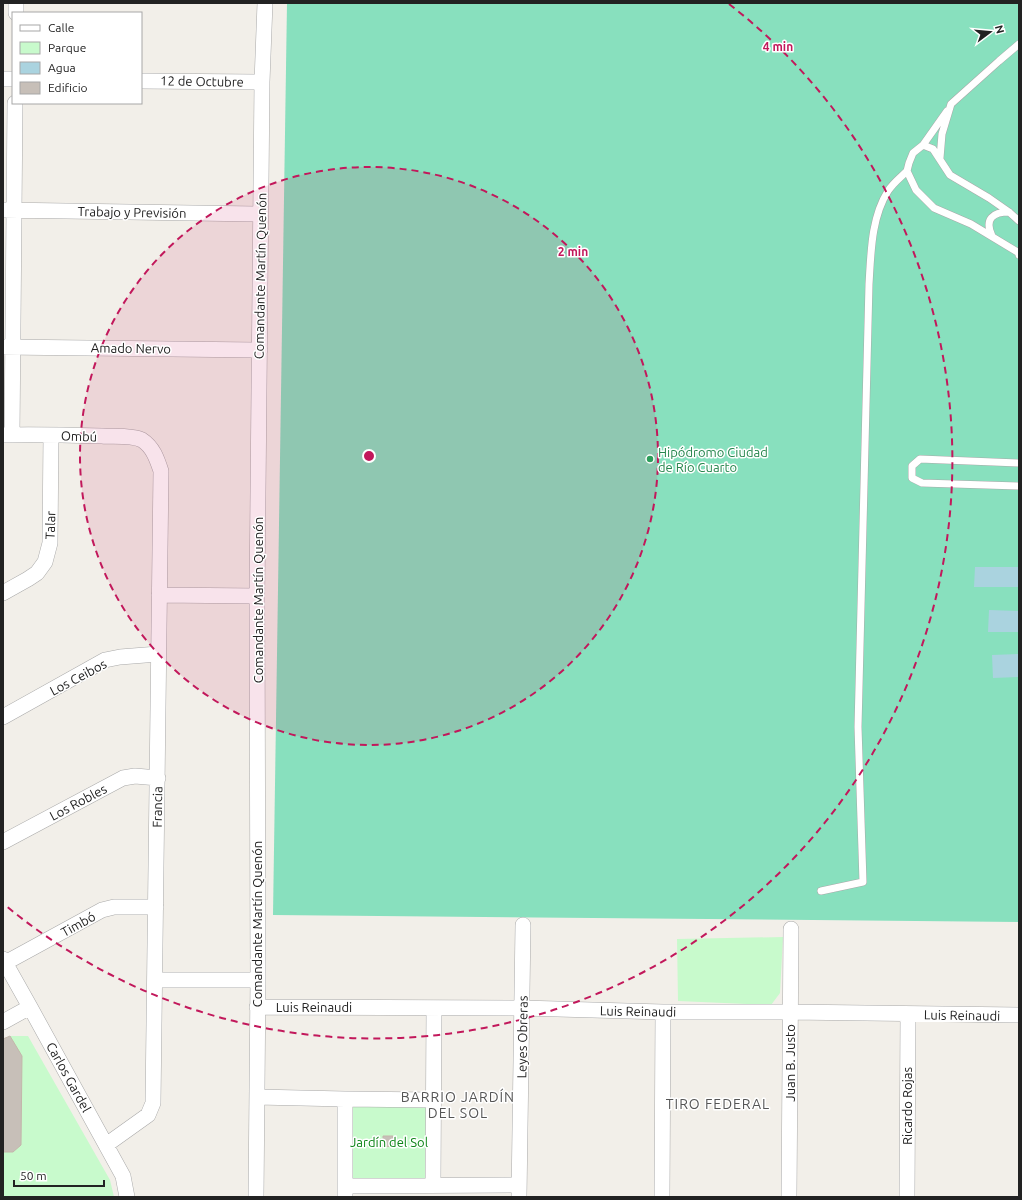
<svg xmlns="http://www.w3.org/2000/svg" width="1022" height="1200" font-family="Ubuntu,sans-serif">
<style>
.park{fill:#c8facc}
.pitch{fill:#88e0be}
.water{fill:#aad3df}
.building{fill:#c7bfb8;stroke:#c4b6ab}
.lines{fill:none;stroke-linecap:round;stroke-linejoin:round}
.lane-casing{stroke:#a9a9a9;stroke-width:8}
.street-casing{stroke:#a9a9a9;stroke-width:16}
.lane{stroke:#fff;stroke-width:7}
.street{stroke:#fff;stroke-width:15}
.ring{fill:none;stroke:#c2185b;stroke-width:2;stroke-dasharray:7 5}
.leisure-dot{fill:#2e9e5b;stroke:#fff;stroke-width:1.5}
.labels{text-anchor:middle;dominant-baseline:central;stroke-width:3;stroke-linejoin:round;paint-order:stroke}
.street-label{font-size:13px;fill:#222;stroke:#fff}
.leisure-label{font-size:13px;fill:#27864d;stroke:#fff;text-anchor:start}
.park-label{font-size:13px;fill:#0c8416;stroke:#fff}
.neighbourhood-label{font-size:14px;letter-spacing:1px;fill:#555;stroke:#fff}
.centre{fill:#c2185b;stroke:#fff;stroke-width:2}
.ring-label{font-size:12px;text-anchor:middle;font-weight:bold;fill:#c2185b;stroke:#fff;stroke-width:3;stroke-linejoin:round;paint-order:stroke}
</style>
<rect width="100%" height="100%" fill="#f2efe9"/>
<path class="park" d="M 783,937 L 780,993 L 771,1005 L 678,1001 L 677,939 Z
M 10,1036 L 28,1036 L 110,1180 L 114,1197 L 3,1197 L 3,1039 Z
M 353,1105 L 426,1106 L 425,1179 L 352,1179 Z"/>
<path class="pitch" d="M 287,3 L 1019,3 L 1019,922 L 273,915 Z"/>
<path class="water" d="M 975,567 L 1019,567 L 1019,587 L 974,587 Z
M 989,610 L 1019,611 L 1019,632 L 988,632 Z
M 1019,654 L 1019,677 L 993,678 L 992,655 Z"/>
<path class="building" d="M 10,1036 L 22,1056 L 21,1145 L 13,1152 L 3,1152 L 3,1039 Z
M 383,1136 L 393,1136 L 393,1146 L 383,1147 Z"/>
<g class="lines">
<g class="lane-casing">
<path id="lane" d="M 923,145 L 947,111
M 940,158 L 942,134 L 951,104 L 999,61 L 1019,44
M 1019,221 L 1009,212 L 989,198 L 950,175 L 933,149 L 923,145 L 913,153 L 909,163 L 907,171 L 916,190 L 934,208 L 971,224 L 1019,253 L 1019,255
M 992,236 C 984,219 993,212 1009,212
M 1019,463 L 920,459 L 912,466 L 912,478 L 922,483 L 1019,486
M 821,891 L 863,882 L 858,727 L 869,284 C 871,253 871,218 888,191 C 893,183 901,177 907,171"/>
</g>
<g class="street-casing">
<path id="street" d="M 16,13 L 16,3
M 3,79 L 13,79
M 141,81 L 262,82
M 3,210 L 261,214
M 4,347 L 260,350
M 3,435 C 36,434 69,435 102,436 C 113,437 132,435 142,440 C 153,447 157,459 161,471 C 157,681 157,892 153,1103 L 148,1115 L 106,1145
M 12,435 L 15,103
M 3,593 L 28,579 L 37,573 L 45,562 L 50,543 L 51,435
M 159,595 L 257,596
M 3,717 L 105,660 L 120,657 L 158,654
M 3,842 L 123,778 L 135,776 L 158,778
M 3,959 L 30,1007 L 123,1176 L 127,1197
M 5,963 L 102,910 L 114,907 L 156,907
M 155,980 L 258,980
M 257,1007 L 522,1008 L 663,1012 L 790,1012 L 1019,1015
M 3,1022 L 30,1007
M 257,1097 L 345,1099 L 433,1100
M 433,1185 L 434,1008
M 346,1186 L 519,1185
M 256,1197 L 258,980 L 257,596 L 262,82 L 265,3
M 345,1197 L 345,1099
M 519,1197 L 523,925
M 662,1197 L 663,1012
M 789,1197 L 791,929
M 907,1197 L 908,1014"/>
</g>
<use href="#lane" class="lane"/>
<use href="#street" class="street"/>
</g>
<circle cx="369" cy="456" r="289" fill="#c2185b" fill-opacity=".12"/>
<g class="ring">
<circle cx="369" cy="456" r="289"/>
<path d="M729 4A578 578 0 1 1 5 905"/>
</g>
<circle class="leisure-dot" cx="650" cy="459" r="4"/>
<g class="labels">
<g class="street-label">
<text transform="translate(202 81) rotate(1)">12 de Octubre</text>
<text transform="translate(132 212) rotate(1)">Trabajo y Previsión</text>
<text transform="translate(260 276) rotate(-89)">Comandante Martín Quenón</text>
<text transform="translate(131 348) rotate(1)">Amado Nervo</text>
<text transform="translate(79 436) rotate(2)">Ombú</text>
<text transform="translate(50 525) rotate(-88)">Talar</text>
<text transform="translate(258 600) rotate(-90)">Comandante Martín Quenón</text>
<text transform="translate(78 677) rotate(-28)">Los Ceibos</text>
<text transform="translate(78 802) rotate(-28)">Los Robles</text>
<text transform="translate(157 807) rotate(-89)">Francia</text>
<text transform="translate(78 924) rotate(-29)">Timbó</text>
<text transform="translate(257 924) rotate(-90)">Comandante Martín Quenón</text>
<text x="314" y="1007">Luis Reinaudi</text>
<text transform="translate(638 1011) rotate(1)">Luis Reinaudi</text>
<text transform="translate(962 1015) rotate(1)">Luis Reinaudi</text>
<text transform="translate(522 1037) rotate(-89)">Leyes Obreras</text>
<text transform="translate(790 1063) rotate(-90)">Juan B. Justo</text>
<text transform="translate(69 1077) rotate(61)">Carlos Gardel</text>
<text transform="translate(907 1106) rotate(-90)">Ricardo Rojas</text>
</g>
<g class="leisure-label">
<text x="658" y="452">Hipódromo Ciudad<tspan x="658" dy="15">de Río Cuarto</tspan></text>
</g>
<g class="park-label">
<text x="389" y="1142">Jardín del Sol</text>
</g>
<g class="neighbourhood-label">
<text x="458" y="1097">BARRIO JARDÍN<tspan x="458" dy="16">DEL SOL</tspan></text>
<text x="718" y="1104">TIRO FEDERAL</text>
</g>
</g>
<circle cx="369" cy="456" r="6" class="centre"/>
<g class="ring-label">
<text x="778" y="51">4 min</text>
<text x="573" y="256">2 min</text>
</g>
<rect width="1022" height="1200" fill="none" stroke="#222222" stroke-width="8"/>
<rect x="12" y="12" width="130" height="92" fill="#ffffff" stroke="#a7a7a7"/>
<rect x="20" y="25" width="20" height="6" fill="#ffffff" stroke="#a7a7a7"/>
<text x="48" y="32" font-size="12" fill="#222222">Calle</text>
<rect x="20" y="42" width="20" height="12" fill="#c8facc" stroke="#a7a7a7"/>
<text x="48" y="52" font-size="12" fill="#222222">Parque</text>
<rect x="20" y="62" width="20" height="12" fill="#aad3df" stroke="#a7a7a7"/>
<text x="48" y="72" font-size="12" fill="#222222">Agua</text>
<rect x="20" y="82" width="20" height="12" fill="#c7bfb8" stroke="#a7a7a7"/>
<text x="48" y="92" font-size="12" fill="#222222">Edificio</text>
<g transform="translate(990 32) rotate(74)" stroke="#ffffff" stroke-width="3" paint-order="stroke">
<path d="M0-3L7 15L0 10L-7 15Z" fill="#222222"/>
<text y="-6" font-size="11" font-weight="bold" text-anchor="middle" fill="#222222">N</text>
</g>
<path d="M14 1180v6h90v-6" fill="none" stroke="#222222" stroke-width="2"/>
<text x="20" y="1180" font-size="12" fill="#222222" stroke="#ffffff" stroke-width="3" paint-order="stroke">50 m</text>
</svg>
